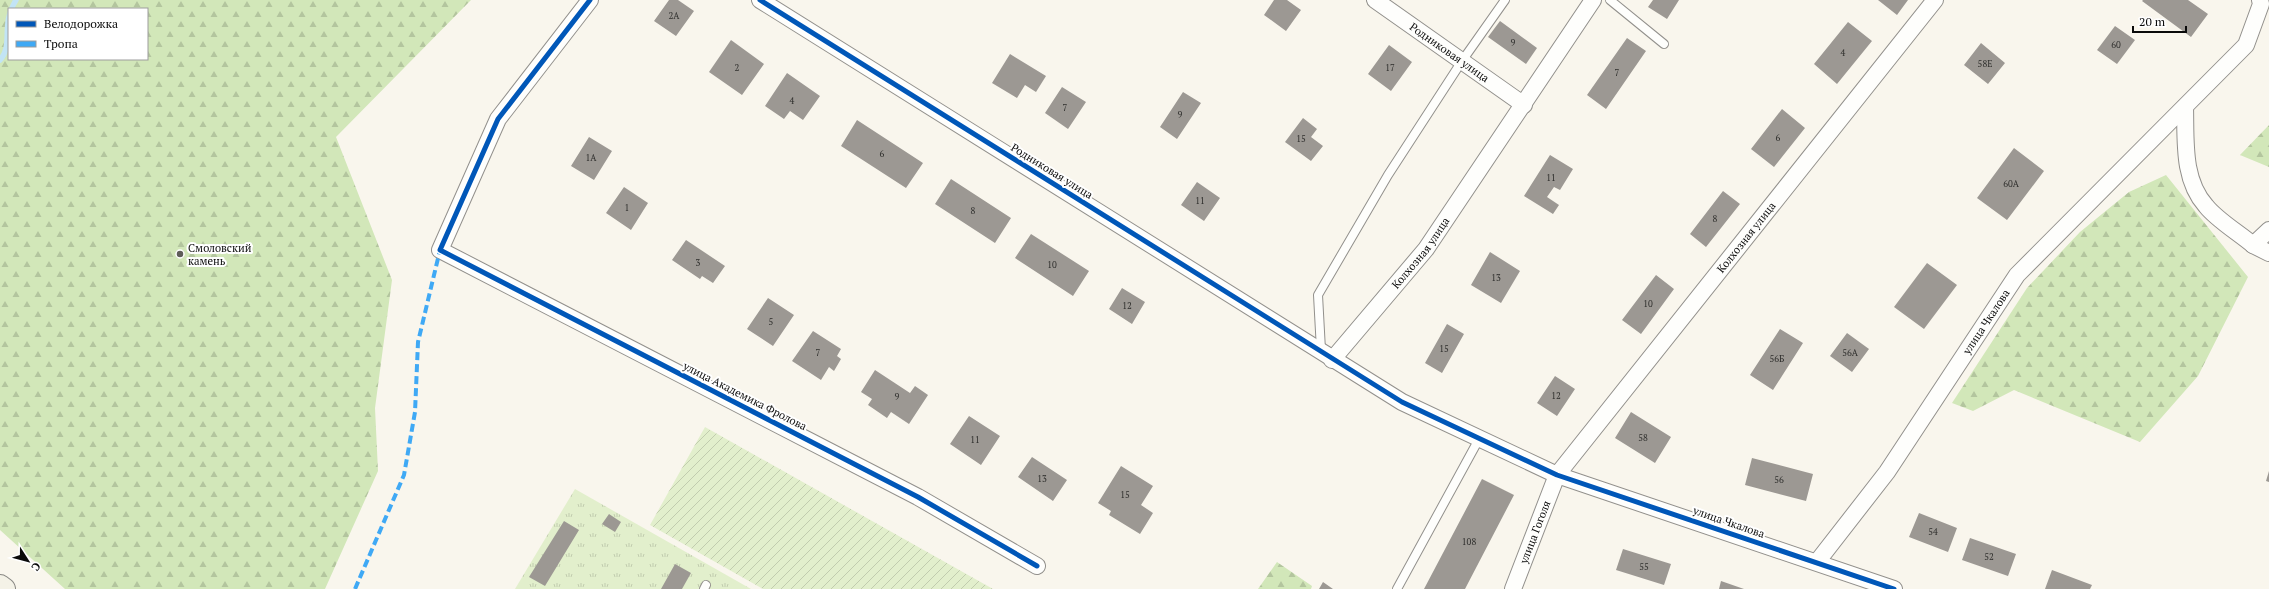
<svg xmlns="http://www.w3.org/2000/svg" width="2269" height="589" font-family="'PT Serif',serif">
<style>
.grass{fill:url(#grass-tufts)}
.forest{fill:url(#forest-firs);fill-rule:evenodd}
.garden{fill:url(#garden-furrows)}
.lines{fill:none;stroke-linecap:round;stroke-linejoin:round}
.stream{stroke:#c2e4f5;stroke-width:5.5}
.building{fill:#9c9893}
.service-casing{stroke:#92908c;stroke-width:10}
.minor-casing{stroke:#92908c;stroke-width:18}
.secondary-casing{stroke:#888783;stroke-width:24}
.service{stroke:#fefefc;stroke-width:8}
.minor{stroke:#fefefc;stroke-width:16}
.secondary{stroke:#f4f2e7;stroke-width:22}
.quiet{stroke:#3fa9f5;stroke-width:4;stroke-dasharray:8 4;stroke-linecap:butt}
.cycleway-casing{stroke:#fff;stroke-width:8}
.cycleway{stroke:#0057b8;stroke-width:5}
.poi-dot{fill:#5e5d59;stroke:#fff;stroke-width:1.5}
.labels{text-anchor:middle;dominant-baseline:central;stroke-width:4;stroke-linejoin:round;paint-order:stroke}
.number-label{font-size:9px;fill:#2e2e2c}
.street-label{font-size:11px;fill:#0a0a0a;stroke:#fff}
.poi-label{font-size:11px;fill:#0a0a0a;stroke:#fff;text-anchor:start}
</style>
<defs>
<pattern id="grass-tufts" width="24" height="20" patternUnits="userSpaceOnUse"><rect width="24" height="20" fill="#e2efcc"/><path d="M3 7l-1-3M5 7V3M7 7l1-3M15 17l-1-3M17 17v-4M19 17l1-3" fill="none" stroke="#c1ccae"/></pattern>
<pattern id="forest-firs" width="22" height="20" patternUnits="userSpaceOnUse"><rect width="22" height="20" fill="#d2e7b9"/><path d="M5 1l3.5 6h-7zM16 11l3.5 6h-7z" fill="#b3c59e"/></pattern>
<pattern id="garden-furrows" width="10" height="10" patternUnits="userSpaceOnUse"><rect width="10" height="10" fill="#e2efcc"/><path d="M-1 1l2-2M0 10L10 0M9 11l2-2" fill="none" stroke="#c1ccae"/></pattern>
</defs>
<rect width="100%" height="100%" fill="#f9f6ed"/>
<path class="grass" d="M 575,489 L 751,589 L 515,589 Z"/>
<path class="forest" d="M 0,0 L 471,0 L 336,137 L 392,280 L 375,408 L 378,471 L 325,589 L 65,589 L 0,530 ZM 9,9 L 147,9 L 147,59 L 9,59 Z
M 2269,125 L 2269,167 L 2240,155 Z
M 2166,175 L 2248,277 L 2198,376 L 2140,442 L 2014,390 L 1973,411 L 1952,403 L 2027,288 L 2080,232 L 2129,192 Z
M 1277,562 L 1312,586 L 1311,589 L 1258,589 Z"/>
<path class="garden" d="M 705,427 L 993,589 L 763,589 L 650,525 Z"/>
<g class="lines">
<path class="stream" d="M 0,60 C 14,45 0,25 16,0"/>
</g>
<path class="building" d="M 669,0 L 678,0 L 694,11 L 676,36 L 654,21 Z
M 1274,0 L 1287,0 L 1301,10 L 1286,31 L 1264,15 Z
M 1653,0 L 1679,0 L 1667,19 L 1648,7 Z
M 1878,0 L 1908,0 L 1897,15 Z
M 2143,0 L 2188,0 L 2208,14 L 2191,37 L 2142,1 Z
M 1500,21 L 1537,48 L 1526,64 L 1488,37 Z
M 1848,22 L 1872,41 L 1837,84 L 1814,64 Z
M 2115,26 L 2135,40 L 2117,64 L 2097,50 Z
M 1627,38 L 1646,51 L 1606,109 L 1587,95 Z
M 731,40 L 764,64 L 742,95 L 709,72 Z
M 1981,43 L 2005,63 L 1988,84 L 1964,65 Z
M 1389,45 L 1412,62 L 1391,91 L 1368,74 Z
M 1010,54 L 1046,76 L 1036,92 L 1025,85 L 1017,98 L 992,83 Z
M 787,73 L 820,96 L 803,120 L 790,111 L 784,119 L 765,106 Z
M 1062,87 L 1086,102 L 1068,129 L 1045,113 Z
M 1183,92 L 1201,103 L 1177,139 L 1160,127 Z
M 1782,109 L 1805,128 L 1774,167 L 1751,149 Z
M 1303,118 L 1317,129 L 1311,137 L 1323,146 L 1311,161 L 1285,142 Z
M 857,120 L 923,163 L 906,188 L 841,146 Z
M 589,137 L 612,151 L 594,180 L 571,166 Z
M 2014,148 L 2044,171 L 2007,220 L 1977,198 Z
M 1550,155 L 1573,169 L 1560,190 L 1554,187 L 1547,197 L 1559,205 L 1553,214 L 1524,196 Z
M 951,179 L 1011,218 L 995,243 L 935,204 Z
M 1197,182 L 1220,198 L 1204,221 L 1181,205 Z
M 624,187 L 648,203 L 631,230 L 606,213 Z
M 1723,191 L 1740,204 L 1706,247 L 1690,234 Z
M 1031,234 L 1089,271 L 1073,296 L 1015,258 Z
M 686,240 L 725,266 L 713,283 L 702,276 L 700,279 L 672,260 Z
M 1490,252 L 1520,271 L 1501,303 L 1471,285 Z
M 1927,263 L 1957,285 L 1924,329 L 1894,307 Z
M 1656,275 L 1674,289 L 1641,334 L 1622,320 Z
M 1122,288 L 1145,302 L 1132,324 L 1109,309 Z
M 768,298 L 794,315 L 773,346 L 747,329 Z
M 1447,324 L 1464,334 L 1442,373 L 1425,363 Z
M 1780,329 L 1803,343 L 1773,390 L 1750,375 Z
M 813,331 L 841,349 L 837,356 L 841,359 L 834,371 L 829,367 L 821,380 L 792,361 Z
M 1847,333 L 1869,349 L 1852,372 L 1830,356 Z
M 875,370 L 910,393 L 915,386 L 928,395 L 909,424 L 891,412 L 887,418 L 868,405 L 872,399 L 861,392 Z
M 1555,376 L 1575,389 L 1557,416 L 1537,403 Z
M 1631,412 L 1671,437 L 1655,463 L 1615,438 Z
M 969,416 L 1000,436 L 981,465 L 950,444 Z
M 1032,457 L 1067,480 L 1053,501 L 1018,477 Z
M 1752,458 L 1813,474 L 1806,501 L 1745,485 Z
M 1121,466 L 1153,486 L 1141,505 L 1153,513 L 1140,534 L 1109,515 L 1111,511 L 1098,503 Z
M 2269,471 L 2269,482 L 2266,481 Z
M 1482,479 L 1514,495 L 1465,589 L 1424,589 Z
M 1919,513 L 1957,528 L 1948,552 L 1909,537 Z
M 609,514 L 621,522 L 615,532 L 602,524 Z
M 564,521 L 579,530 L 545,586 L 529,577 Z
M 1970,538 L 2016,554 L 2008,576 L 1962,560 Z
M 1623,549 L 1671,564 L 1664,585 L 1616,570 Z
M 675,564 L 691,573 L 682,589 L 661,589 Z
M 2052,570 L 2092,585 L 2090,589 L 2045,589 Z
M 1721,581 L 1744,589 L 1719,589 Z
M 1323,582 L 1333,589 L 1319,589 Z"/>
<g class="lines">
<g class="service-casing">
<path id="service" d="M 1610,0 L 1664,44
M 1321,350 L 1318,295 L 1388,175 L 1462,61 L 1505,0
M 704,589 L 706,585
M 1397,589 L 1479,439"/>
</g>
<g class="minor-casing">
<g id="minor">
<path d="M 590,0 L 498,119 L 440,250 L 918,497 L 1037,566"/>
<path d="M 760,0 L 1402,402 L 1557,475 L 1894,589"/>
<path id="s1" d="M 1375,0 L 1524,105"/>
<path d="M 2185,107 C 2186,140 2182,179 2206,206 C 2217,220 2239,233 2253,245"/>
<path d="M 2269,230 L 2253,245 L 2269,253"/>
<path id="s2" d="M 1332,360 L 1426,249 L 1593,0"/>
<path id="s3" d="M 1817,562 L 1887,472 L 2017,275 L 2246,45 L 2261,4 L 2260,0"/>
<path id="s4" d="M 1513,589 L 1557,475 L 1935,0"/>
</g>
</g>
<g class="secondary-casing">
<path id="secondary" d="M 0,586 L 4,589"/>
</g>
<use href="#service" class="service"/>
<use href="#minor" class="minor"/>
<use href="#secondary" class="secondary"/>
<path class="quiet" d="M 355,589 L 404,475 L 415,412 L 418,342 L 440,250"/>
<g class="cycleway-casing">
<path id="cycleway" d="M 590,0 L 498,119 L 440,250 L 918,497 L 1037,566
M 760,0 L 1402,402 L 1557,475 L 1894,589"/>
</g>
<use href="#cycleway" class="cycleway"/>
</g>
<circle class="poi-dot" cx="180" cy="254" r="4"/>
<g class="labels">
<g class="number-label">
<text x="674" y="16">2А</text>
<text x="1513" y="43">9</text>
<text x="2116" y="45">60</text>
<text x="1843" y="53">4</text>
<text x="1985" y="64">58Е</text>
<text x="737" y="68">2</text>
<text x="1390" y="68">17</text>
<text x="1617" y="73">7</text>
<text x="792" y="101">4</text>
<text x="1065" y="108">7</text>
<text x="1180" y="115">9</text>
<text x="1778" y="138">6</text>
<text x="1301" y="139">15</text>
<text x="882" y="154">6</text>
<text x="591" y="158">1А</text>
<text x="1551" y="178">11</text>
<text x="2011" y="184">60А</text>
<text x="1200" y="201">11</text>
<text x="627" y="208">1</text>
<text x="973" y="211">8</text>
<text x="1715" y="219">8</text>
<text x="698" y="263">3</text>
<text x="1052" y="265">10</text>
<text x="1496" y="278">13</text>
<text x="1648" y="304">10</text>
<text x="1127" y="306">12</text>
<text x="771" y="322">5</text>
<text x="1444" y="349">15</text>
<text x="818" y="353">7</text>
<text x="1850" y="353">56А</text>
<text x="1777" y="359">56Б</text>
<text x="1556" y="396">12</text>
<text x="897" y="397">9</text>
<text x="1643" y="438">58</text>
<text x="975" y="440">11</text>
<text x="1042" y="479">13</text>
<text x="1779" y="480">56</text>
<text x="1125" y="495">15</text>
<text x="1933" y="532">54</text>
<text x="1469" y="542">108</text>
<text x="1989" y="557">52</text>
<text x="1644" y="567">55</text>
</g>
<g class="street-label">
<text stroke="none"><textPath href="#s1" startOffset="91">Родниковая улица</textPath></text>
<text transform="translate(1052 171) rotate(32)">Родниковая улица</text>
<text stroke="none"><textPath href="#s4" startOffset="426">Колхозная улица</textPath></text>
<text stroke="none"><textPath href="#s2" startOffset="139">Колхозная улица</textPath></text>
<text stroke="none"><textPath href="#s3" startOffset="294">улица Чкалова</textPath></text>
<text transform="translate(745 396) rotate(27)">улица Академика Фролова</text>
<text transform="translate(1729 522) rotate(19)">улица Чкалова</text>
<text stroke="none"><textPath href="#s4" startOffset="61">улица Гоголя</textPath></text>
</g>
<g class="poi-label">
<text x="188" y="248">Смоловский<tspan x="188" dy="13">камень</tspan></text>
</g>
</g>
<rect x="8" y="8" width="140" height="52" fill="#ffffff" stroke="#9d9d9d"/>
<rect x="16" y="21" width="20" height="6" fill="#0057b8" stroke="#9d9d9d"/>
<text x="44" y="28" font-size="12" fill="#0a0a0a">Велодорожка</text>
<rect x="16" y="41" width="20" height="6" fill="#3fa9f5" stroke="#9d9d9d"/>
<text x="44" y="48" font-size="12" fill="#0a0a0a">Тропа</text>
<g transform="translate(28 561) rotate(126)" stroke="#ffffff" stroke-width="3" paint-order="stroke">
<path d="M0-3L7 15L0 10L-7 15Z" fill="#0a0a0a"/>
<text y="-6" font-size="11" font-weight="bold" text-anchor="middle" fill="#0a0a0a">С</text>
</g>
<path d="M2133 26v6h53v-6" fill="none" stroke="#0a0a0a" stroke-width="2"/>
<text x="2139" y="26" font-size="12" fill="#0a0a0a" stroke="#ffffff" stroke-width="3" paint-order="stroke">20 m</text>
</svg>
